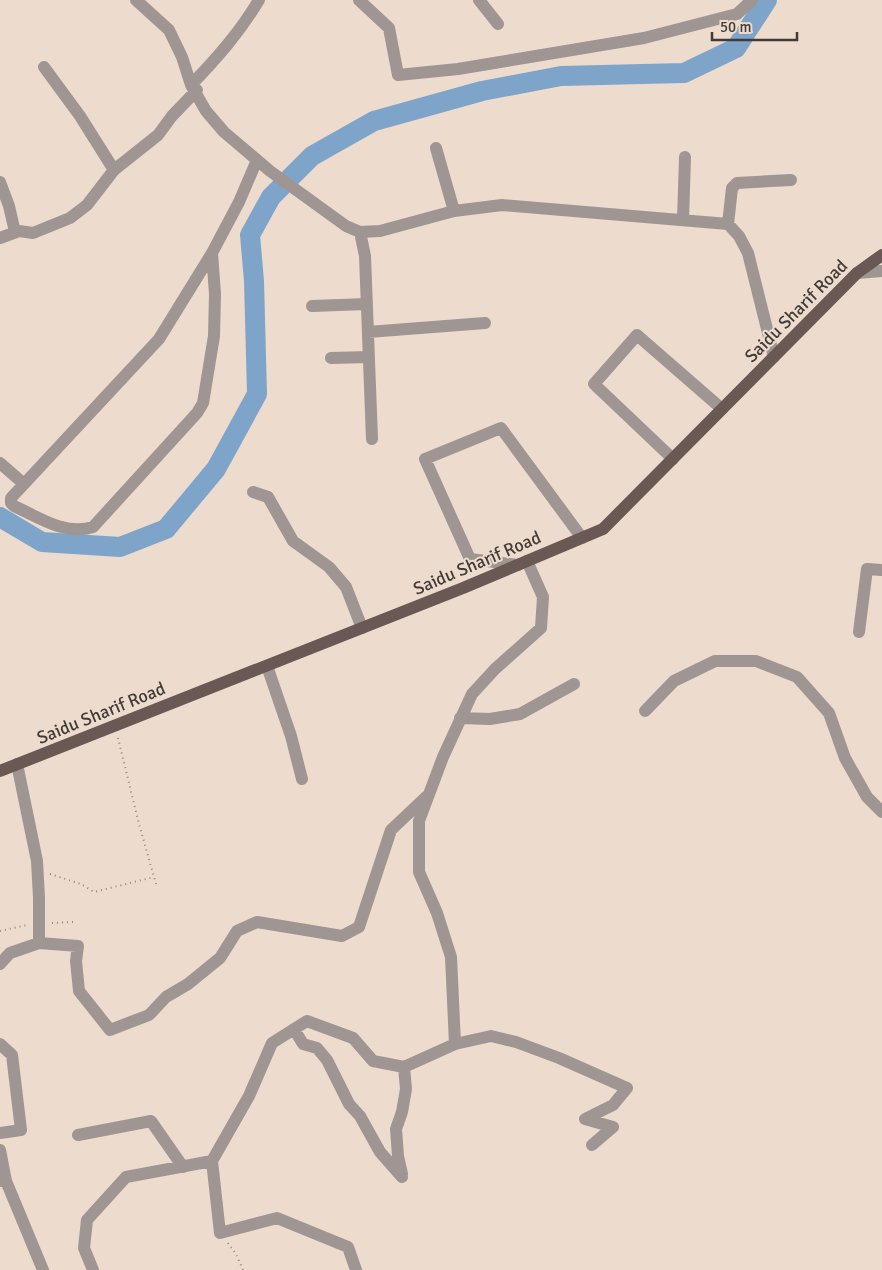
<svg xmlns="http://www.w3.org/2000/svg" width="882" height="1270" font-family="Signika,sans-serif">
<style>
.lines{fill:none;stroke-linecap:round;stroke-linejoin:round}
.river{stroke:#7ea5c9;stroke-width:20}
.path{stroke:#94887f;stroke-width:2;stroke-dasharray:1 4;stroke-linecap:butt}
.minor{stroke:#9f9592;stroke-width:12}
.major{stroke:#695854;stroke-width:12}
.labels{text-anchor:middle;dominant-baseline:central;stroke-width:4;stroke-linejoin:round;paint-order:stroke}
.street-label{font-size:18px;fill:#423b36;stroke:#eddbce}
</style>
<rect width="100%" height="100%" fill="#eddbce"/>
<g class="lines">
<path class="river" d="M 0,517 L 42,542 L 120,547 L 166,529 L 216,469 L 257,394 L 254,281 L 250,235 L 271,197 L 312,156 L 374,121 L 482,91 L 561,76 L 684,73 L 736,48 L 767,0"/>
<path class="path" d="M 118,738 L 139,824 L 156,884
M 50,874 L 81,884 L 94,892 L 154,877
M 52,923 L 74,922
M 0,931 L 27,925
M 228,1243 L 236,1254 L 243,1270"/>
<path class="minor" d="M 136,0 L 169,30 L 182,57 L 191,85 L 206,111 L 224,132 L 270,171 L 346,226 L 360,232 L 380,231 L 454,211 L 502,205 L 728,224 L 739,236 L 748,253 L 774,357
M 359,0 L 389,28 L 398,75 L 458,69 L 644,38 L 737,14 L 752,0
M 479,0 L 498,24
M 44,67 L 80,116 L 114,170
M 191,85 C 217,58 240,32 259,0
M 436,148 L 454,211
M 0,182 L 9,206 L 15,232
M 683,220 L 685,157
M 728,224 L 732,188 L 737,183 L 791,180
M 360,232 L 365,256 L 372,439
M 0,238 L 19,231 L 33,233 L 70,218 L 87,205 L 114,170 L 158,135 L 172,116 L 197,90
M 212,253 L 215,294 L 214,336 L 203,403 L 197,413 L 93,527 C 65,536 38,517 14,506 L 11,503 L 11,498 L 159,339 L 212,253 L 239,202 L 257,160
M 857,273 L 882,271
M 312,306 L 367,304
M 368,332 L 485,323
M 331,358 L 369,357
M 673,459 L 594,384 L 637,335 L 722,409
M 0,463 L 24,484
M 253,492 L 268,497 L 293,541 L 329,567 L 346,587 L 362,628
M 518,565 L 470,559 L 425,459 L 501,428 L 582,538
M 859,632 L 867,569 L 882,570
M 267,666 L 291,736 L 302,779
M 645,711 L 674,681 L 715,661 L 756,661 L 797,677 L 829,713 L 845,758 L 867,797 L 882,812
M 460,718 L 490,719 L 520,714 L 574,684
M 39,943 L 78,946 L 76,961 L 79,991 L 110,1030 L 149,1015 L 166,997 L 188,984 L 220,958 L 237,931 L 257,922 L 342,936 L 359,927 L 391,830 L 427,796
M 0,964 L 10,953 L 39,943 L 39,898 L 37,861 L 17,764
M 294,1029 L 303,1044 L 317,1048 L 327,1060 L 349,1104 L 360,1116 L 380,1152 L 402,1177
M 0,1044 L 12,1055 L 21,1130 L 0,1133
M 455,1044 L 491,1036 L 516,1042 L 559,1058 L 627,1088 L 613,1105 L 585,1119 L 613,1127 L 592,1145
M 78,1135 L 151,1121 L 183,1167
M 0,1150 L 6,1181 L 0,1181
M 212,1161 L 220,1233 L 277,1218 L 348,1247 L 356,1270
M 402,1174 L 398,1156 L 396,1129 L 402,1112 L 406,1089 L 404,1067
M 6,1181 L 43,1270
M 93,1270 L 84,1248 L 87,1220 L 126,1177 L 212,1161 L 249,1096 L 272,1043 L 307,1021 L 353,1038 L 373,1061 L 404,1067 L 455,1044 L 451,957 L 437,913 L 419,872 L 419,821 L 443,757 L 472,694 L 495,669 L 541,628 L 543,597 L 527,561"/>
<path class="major" d="M 0,771 L 463,588 L 603,529 L 857,273 L 882,255"/>
</g>
<g class="labels">
<g class="street-label">
<text transform="translate(796 311) rotate(-45)">Saidu Sharif Road</text>
<text transform="translate(477 563) rotate(-23)">Saidu Sharif Road</text>
<text transform="translate(101 713) rotate(-22)">Saidu Sharif Road</text>
</g>
</g>
<path d="M712 32v8h85v-8" fill="none" stroke="#423b36" stroke-width="2.5"/>
<text x="720" y="32" font-size="15" fill="#423b36" stroke="#eddbce" stroke-width="4" paint-order="stroke">50 m</text>
</svg>
